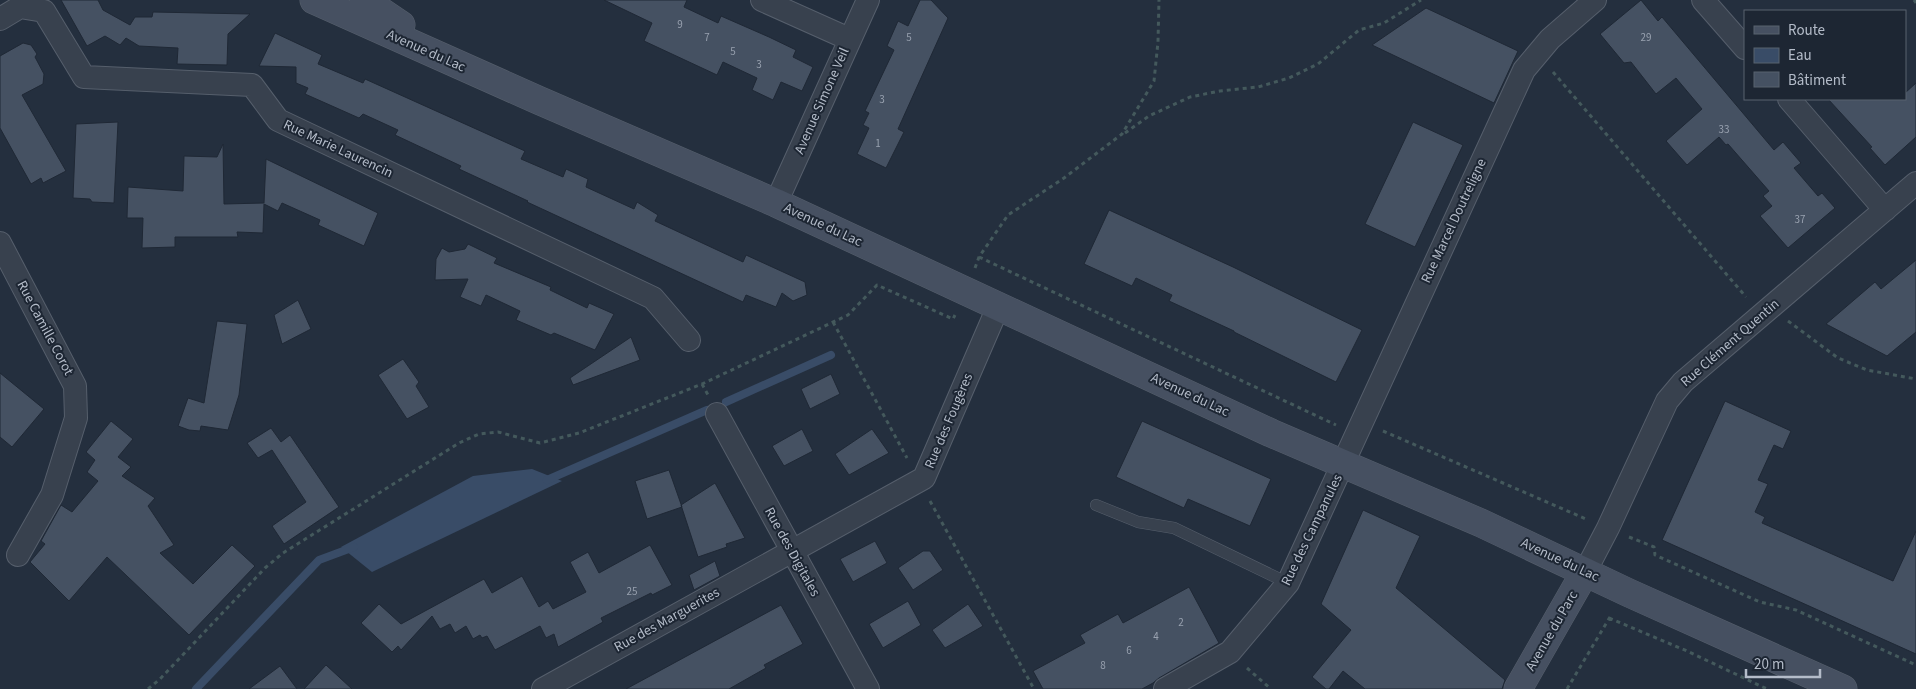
<svg xmlns="http://www.w3.org/2000/svg" width="1916" height="689" font-family="'Source Sans 3',sans-serif">
<style>
.water{fill:#394c67}
.lines{fill:none;stroke-linecap:round;stroke-linejoin:round}
.stream{stroke:#394c67;stroke-width:8}
.building{fill:#455162;stroke:#1f2835}
.lane-casing{stroke:#565f6c;stroke-width:12}
.street-casing{stroke:#565f6c;stroke-width:24}
.secondary-casing{stroke:#565f6c;stroke-width:29}
.path{stroke:#44595c;stroke-width:3;stroke-dasharray:4 4;stroke-linecap:butt}
.lane{stroke:#38414e;stroke-width:11}
.street{stroke:#38414e;stroke-width:22}
.secondary{stroke:#465061;stroke-width:28}
.labels{text-anchor:middle;dominant-baseline:central;stroke-width:4;stroke-linejoin:round;paint-order:stroke}
.number-label{font-size:11px;fill:#98a1af}
.street-label{font-size:14px;fill:#b4bcc9;stroke:#1d2633}
</style>
<rect width="100%" height="100%" fill="#242f3e"/>
<path class="water" d="M 532,469 L 562,481 L 372,572 L 341,547 L 473,476 Z"/>
<g class="lines">
<path class="stream" d="M 726,402 L 831,355
M 547,480 L 707,410
M 196,689 L 319,560 L 354,547"/>
</g>
<path class="building" d="M 61,0 L 98,0 L 103,10 L 130,25 L 135,17 L 152,17 L 153,12 L 250,14 L 228,34 L 227,65 L 177,64 L 178,48 L 139,46 L 126,38 L 120,45 L 105,36 L 87,46 Z
M 604,0 L 687,0 L 684,7 L 718,23 L 721,16 L 769,37 L 796,50 L 793,57 L 813,67 L 802,91 L 781,82 L 773,100 L 752,90 L 757,78 L 723,62 L 717,75 L 644,41 L 652,23 Z
M 920,0 L 931,0 L 948,18 L 898,129 L 904,132 L 886,168 L 857,154 L 869,128 L 863,125 L 869,113 L 865,111 L 894,50 L 887,46 L 898,21 L 908,26 Z
M 1641,0 L 1658,21 L 1662,17 L 1774,150 L 1783,142 L 1801,163 L 1794,168 L 1818,196 L 1822,193 L 1835,208 L 1788,248 L 1760,216 L 1772,206 L 1763,196 L 1769,191 L 1728,144 L 1726,145 L 1719,137 L 1687,165 L 1666,141 L 1702,109 L 1676,78 L 1656,94 L 1631,62 L 1624,63 L 1600,34 Z
M 1426,8 L 1518,51 L 1494,103 L 1372,45 Z
M 275,33 L 322,55 L 318,64 L 363,83 L 365,79 L 525,151 L 521,159 L 563,177 L 566,169 L 588,179 L 586,187 L 634,209 L 637,202 L 658,215 L 655,221 L 743,262 L 746,255 L 805,282 L 807,295 L 793,301 L 782,293 L 776,307 L 746,295 L 743,302 L 527,202 L 528,201 L 459,169 L 461,166 L 395,135 L 398,130 L 363,114 L 359,118 L 305,94 L 308,88 L 296,83 L 296,67 L 259,66 Z
M 23,43 L 31,45 L 37,54 L 35,57 L 44,74 L 43,84 L 22,95 L 66,171 L 43,183 L 41,178 L 31,184 L 0,128 L 0,56 Z
M 1916,83 L 1916,137 L 1885,165 L 1870,148 L 1872,147 L 1828,99 L 1905,99 L 1905,93 Z
M 118,122 L 114,203 L 92,202 L 90,199 L 73,198 L 76,124 Z
M 1413,122 L 1463,145 L 1415,247 L 1365,224 Z
M 223,144 L 224,204 L 264,203 L 266,159 L 378,213 L 364,246 L 318,225 L 320,220 L 282,203 L 278,211 L 264,204 L 263,233 L 237,232 L 238,237 L 175,237 L 175,247 L 142,248 L 143,218 L 127,218 L 128,187 L 183,191 L 184,156 L 217,157 Z
M 1109,210 L 1233,267 L 1362,330 L 1336,382 L 1234,332 L 1234,331 L 1169,301 L 1172,295 L 1136,278 L 1132,286 L 1084,264 Z
M 468,244 L 497,258 L 494,263 L 551,287 L 550,290 L 587,308 L 589,303 L 614,314 L 595,350 L 554,333 L 551,335 L 516,320 L 520,311 L 486,295 L 481,306 L 460,297 L 468,279 L 435,280 L 436,259 L 442,248 L 449,252 L 465,249 Z
M 1916,260 L 1916,332 L 1887,356 L 1826,324 L 1875,282 L 1881,289 Z
M 298,300 L 311,329 L 282,344 L 274,315 Z
M 217,321 L 247,324 L 239,395 L 228,430 L 201,426 L 200,431 L 189,430 L 178,426 L 188,398 L 204,403 Z
M 631,337 L 640,360 L 573,385 L 570,378 Z
M 403,359 L 419,382 L 416,386 L 429,407 L 407,419 L 378,375 Z
M 0,373 L 44,409 L 12,447 L 0,437 Z
M 831,374 L 840,394 L 810,409 L 801,389 Z
M 1725,401 L 1791,431 L 1783,449 L 1774,445 L 1758,480 L 1768,484 L 1755,512 L 1765,517 L 1762,523 L 1893,581 L 1916,531 L 1916,654 L 1662,540 Z
M 111,421 L 133,439 L 118,457 L 131,467 L 122,476 L 155,498 L 148,506 L 174,545 L 160,553 L 193,584 L 232,545 L 255,566 L 189,635 L 107,557 L 69,601 L 30,562 L 45,544 L 41,541 L 61,505 L 72,512 L 98,481 L 87,472 L 95,460 L 86,452 Z
M 1142,421 L 1271,479 L 1250,526 L 1188,499 L 1184,508 L 1116,477 Z
M 271,428 L 281,442 L 290,435 L 339,507 L 284,544 L 272,526 L 306,502 L 272,450 L 258,458 L 247,443 Z
M 802,429 L 813,451 L 784,466 L 772,446 Z
M 872,429 L 889,453 L 849,475 L 835,454 Z
M 669,470 L 682,507 L 647,519 L 635,481 Z
M 715,483 L 745,538 L 726,544 L 727,547 L 698,557 L 681,505 Z
M 1363,510 L 1420,536 L 1396,588 L 1505,680 L 1502,689 L 1365,689 L 1343,671 L 1329,689 L 1326,689 L 1312,677 L 1351,630 L 1321,604 Z
M 875,541 L 887,563 L 853,582 L 840,559 Z
M 650,545 L 672,585 L 652,595 L 651,593 L 601,618 L 603,622 L 558,647 L 554,634 L 546,638 L 540,626 L 495,650 L 487,636 L 482,638 L 480,635 L 473,639 L 466,626 L 455,633 L 450,624 L 440,629 L 432,616 L 401,650 L 398,646 L 392,652 L 361,623 L 379,604 L 401,624 L 484,579 L 492,593 L 522,576 L 539,607 L 548,601 L 553,609 L 586,592 L 570,562 L 588,552 L 599,573 Z
M 923,551 L 930,551 L 943,570 L 913,590 L 898,568 Z
M 715,561 L 720,576 L 694,590 L 689,575 Z
M 1189,587 L 1219,643 L 1159,678 L 1153,683 L 1142,689 L 1043,689 L 1033,671 L 1085,643 L 1080,635 L 1118,614 L 1123,623 Z
M 908,601 L 921,625 L 883,648 L 869,624 Z
M 968,604 L 983,626 L 945,648 L 932,630 Z
M 781,605 L 803,644 L 764,665 L 766,668 L 729,689 L 626,689 Z
M 326,665 L 352,689 L 304,689 Z
M 280,666 L 297,689 L 249,689 Z"/>
<g class="lines">
<g class="lane-casing">
<path id="lane" d="M 1096,505 L 1138,522 L 1174,528 L 1288,583"/>
</g>
<g class="street-casing">
<path id="street" d="M 762,0 L 849,39
M 1703,0 L 1745,48
M 0,19 L 20,7 L 44,11 L 84,77 L 252,85 L 278,120 L 653,298 L 689,340
M 1789,99 L 1885,210
M 776,203 L 868,0
M 0,243 L 75,386 L 76,418 L 52,495 L 18,555
M 717,414 L 868,689
M 1585,572 L 1608,528 L 1667,401 L 1683,382 L 1916,183
M 543,689 L 924,478 L 998,307
M 1165,689 L 1230,652 L 1288,583 L 1524,70 L 1550,39 L 1595,0"/>
</g>
<g class="secondary-casing">
<path id="secondary" d="M 314,0 L 538,100 L 776,203 L 1271,433 L 1481,523 L 1629,593 L 1843,689
M 364,0 L 401,25
M 1518,689 L 1585,572"/>
</g>
<path class="path" d="M 1914,0 L 1916,3
M 1553,72 L 1746,297
M 1125,133 L 1149,116 L 1190,97 L 1220,91 L 1258,87 L 1289,78 L 1318,64 L 1359,30 L 1384,23 L 1421,0
M 979,257 L 1336,425
M 975,268 L 979,257 L 1008,215 L 1064,178 L 1122,134 L 1154,81 L 1158,42 L 1159,0
M 1788,321 L 1838,358 L 1867,370 L 1916,379
M 833,322 L 907,458
M 702,384 L 708,395
M 1383,431 L 1586,519
M 930,501 L 1034,689
M 1629,537 L 1654,547 L 1655,555 L 1760,602 L 1796,610 L 1916,665
M 1609,618 L 1687,651 L 1767,689
M 1247,668 L 1271,689
M 148,689 L 160,679 L 265,568 L 283,553 L 459,443 L 479,434 L 498,432 L 540,443 L 579,433 L 702,384 L 848,315 L 877,285 L 953,319 L 955,315
M 1567,689 L 1610,617"/>
<use href="#lane" class="lane"/>
<use href="#street" class="street"/>
<use href="#secondary" class="secondary"/>
</g>
<g class="labels">
<g class="number-label">
<text x="680" y="24">9</text>
<text x="707" y="37">7</text>
<text x="909" y="37">5</text>
<text x="1646" y="37">29</text>
<text x="733" y="51">5</text>
<text x="759" y="64">3</text>
<text x="882" y="99">3</text>
<text x="1724" y="129">33</text>
<text x="878" y="143">1</text>
<text x="1800" y="219">37</text>
<text x="632" y="591">25</text>
<text x="1181" y="622">2</text>
<text x="1156" y="636">4</text>
<text x="1129" y="650">6</text>
<text x="1103" y="665">8</text>
</g>
<g class="street-label">
<text transform="translate(426 51) rotate(24)">Avenue du Lac</text>
<text transform="translate(822 101) rotate(-66)">Avenue Simone Veil</text>
<text transform="translate(338 149) rotate(25)">Rue Marie Laurencin</text>
<text transform="translate(1454 221) rotate(-65)">Rue Marcel Doutreligne</text>
<text transform="translate(823 225) rotate(25)">Avenue du Lac</text>
<text transform="translate(45 328) rotate(62)">Rue Camille Corot</text>
<text transform="translate(1730 343) rotate(-41)">Rue Clément Quentin</text>
<text transform="translate(1190 395) rotate(25)">Avenue du Lac</text>
<text transform="translate(949 421) rotate(-67)">Rue des Fougères</text>
<text transform="translate(1312 530) rotate(-64)">Rue des Campanules</text>
<text transform="translate(792 552) rotate(61)">Rue des Digitales</text>
<text transform="translate(1560 560) rotate(25)">Avenue du Lac</text>
<text transform="translate(667 620) rotate(-29)">Rue des Marguerites</text>
<text transform="translate(1552 631) rotate(-60)">Avenue du Parc</text>
</g>
</g>
<rect x="1744" y="10" width="162" height="90" fill="#1d2633" stroke="#59626f"/>
<rect x="1754" y="26" width="25" height="8" fill="#465061" stroke="#59626f"/>
<text x="1788" y="35" font-size="15" fill="#b4bcc9">Route</text>
<rect x="1754" y="48" width="25" height="15" fill="#394c67" stroke="#59626f"/>
<text x="1788" y="60" font-size="15" fill="#b4bcc9">Eau</text>
<rect x="1754" y="72" width="25" height="15" fill="#455162" stroke="#59626f"/>
<text x="1788" y="85" font-size="15" fill="#b4bcc9">Bâtiment</text>
<path d="M1746 669v8h74v-8" fill="none" stroke="#b4bcc9" stroke-width="2.5"/>
<text x="1754" y="669" font-size="15" fill="#b4bcc9" stroke="#1d2633" stroke-width="4" paint-order="stroke">20 m</text>
</svg>
